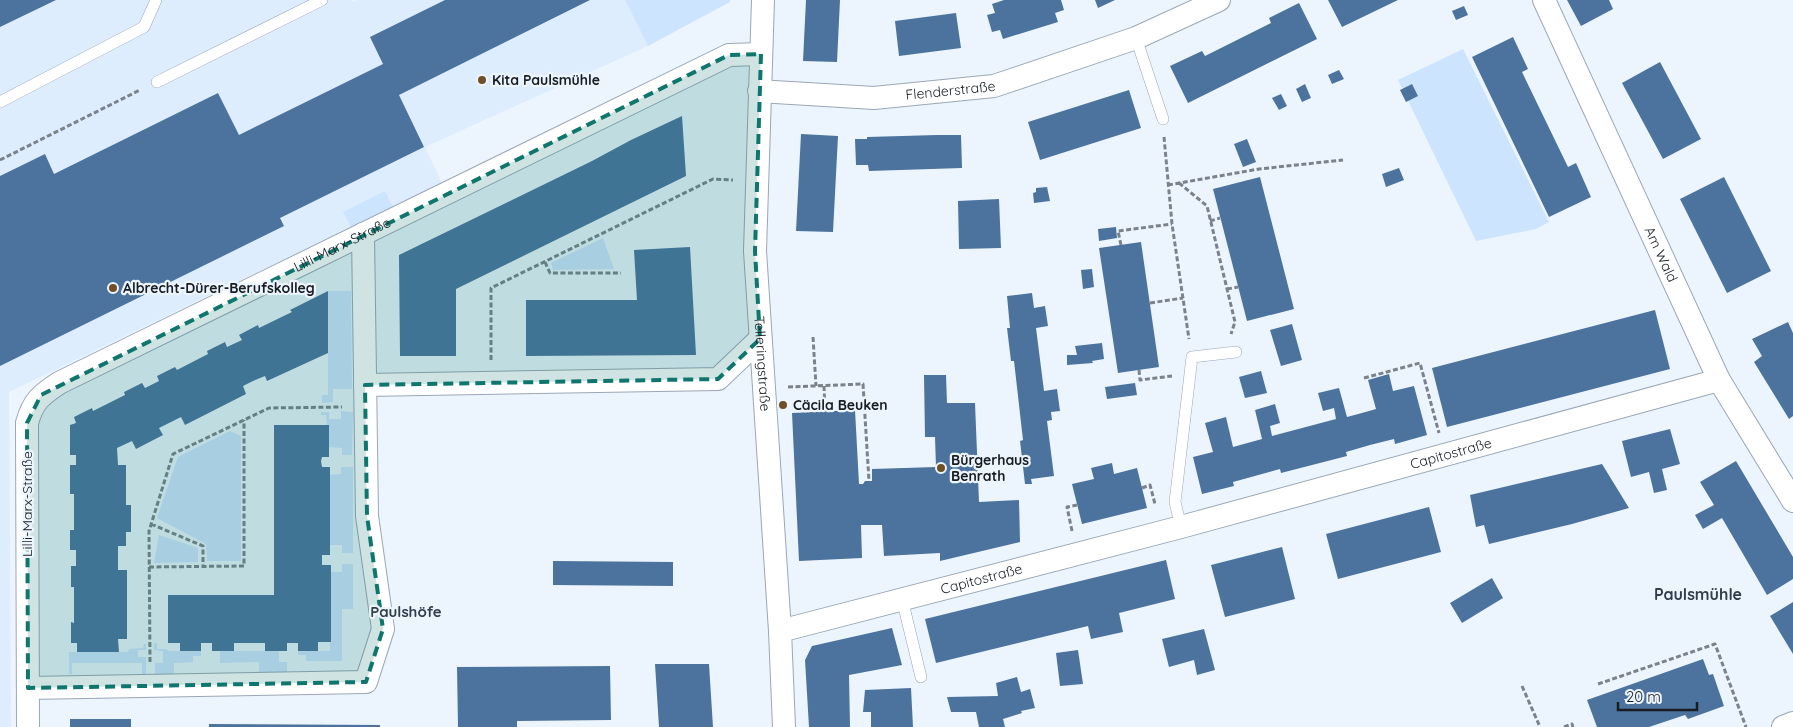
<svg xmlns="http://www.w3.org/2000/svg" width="1793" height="727" font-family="Quicksand,sans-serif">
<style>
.built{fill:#ddedfe}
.green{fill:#cde4fe}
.building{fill:#4b739e}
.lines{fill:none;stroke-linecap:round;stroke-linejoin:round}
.lane-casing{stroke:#9aa7b6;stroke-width:12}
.street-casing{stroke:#9aa7b6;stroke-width:24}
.path{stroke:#7b8289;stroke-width:3;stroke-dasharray:5 2.5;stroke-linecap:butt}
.lane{stroke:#fff;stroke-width:11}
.street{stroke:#fff;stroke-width:22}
.marked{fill:#0f766e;fill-opacity:0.2;stroke:#0f766e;stroke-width:4;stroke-dasharray:10 6;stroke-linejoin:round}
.poi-dot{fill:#6f4f25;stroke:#ecf5fe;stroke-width:2}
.labels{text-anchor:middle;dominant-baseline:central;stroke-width:4.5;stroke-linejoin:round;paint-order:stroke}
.poi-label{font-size:14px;font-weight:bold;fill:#181d22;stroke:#ecf5fe;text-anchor:start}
.street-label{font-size:14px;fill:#181d22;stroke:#ecf5fe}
.neighbourhood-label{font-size:15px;font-weight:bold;fill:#323d4a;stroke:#ecf5fe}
.quarter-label{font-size:16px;font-weight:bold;fill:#323d4a;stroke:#ecf5fe}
</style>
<rect width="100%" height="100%" fill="#ecf5fe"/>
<path class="built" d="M 0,0 L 352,0 L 353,2 L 357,0 L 625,0 L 648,46 L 425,147 L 442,183 L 9,392 L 11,727 L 0,727 Z"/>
<path class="green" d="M 625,0 L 730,0 L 730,2 L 648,46 Z
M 1463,49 L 1549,222 L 1536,229 L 1476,241 L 1398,80 Z
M 385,191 L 393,207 L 351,227 L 343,212 Z
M 603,238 L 614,269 L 553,270 L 551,263 Z
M 328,291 L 351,291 L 352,389 L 333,389 L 333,402 L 322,403 L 322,395 L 328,395 Z
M 341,411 L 353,412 L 352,455 L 342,455 L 342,448 L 329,447 L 329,425 L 327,425 L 326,415 L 321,415 L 321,412 L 329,412 L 329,419 L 341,419 Z
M 230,431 L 241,436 L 241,561 L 207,561 L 206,544 L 157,518 L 178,457 Z
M 341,467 L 353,467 L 353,553 L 342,553 L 342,545 L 330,545 L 330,475 L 341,474 Z
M 159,535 L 198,548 L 198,562 L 154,563 Z
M 342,564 L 353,564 L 353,609 L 342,609 L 342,661 L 306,661 L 306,655 L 298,655 L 298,651 L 330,651 L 331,572 L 342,572 Z
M 154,643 L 157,643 L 157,649 L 167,649 L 168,651 L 201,651 L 201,656 L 193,656 L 193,662 L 174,663 L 174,674 L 155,674 L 155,663 L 163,663 L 163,651 L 154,650 Z
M 144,644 L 146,644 L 146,650 L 138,650 L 138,657 L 146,657 L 146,674 L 142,674 L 142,663 L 72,663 L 72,674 L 69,674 L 69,652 L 128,652 L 129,649 L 143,648 Z
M 220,651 L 279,651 L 279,662 L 287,662 L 287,674 L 259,674 L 259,662 L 220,663 Z"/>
<path class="building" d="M 0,0 L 56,0 L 0,27 Z
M 445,0 L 590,0 L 399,95 L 424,147 L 280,218 L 284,226 L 0,366 L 0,176 L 45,154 L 54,174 L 218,93 L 239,135 L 383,64 L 370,37 Z
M 806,0 L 840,0 L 837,62 L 803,61 Z
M 1004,0 L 1061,0 L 1064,10 L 1055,13 L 1058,22 L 1003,39 L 1000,30 L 992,32 L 987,15 L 995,13 L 992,4 Z
M 1095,0 L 1115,0 L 1098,8 Z
M 1328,0 L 1398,0 L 1342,27 Z
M 1567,0 L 1609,0 L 1613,9 L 1581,26 Z
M 1299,3 L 1317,39 L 1188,103 L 1170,66 L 1202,51 L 1205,56 L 1271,23 L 1269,18 Z
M 1464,6 L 1468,15 L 1456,20 L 1452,11 Z
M 956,13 L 961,48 L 899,56 L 895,21 Z
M 1513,37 L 1528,69 L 1522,72 L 1568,167 L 1576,163 L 1591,197 L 1549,217 L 1472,57 Z
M 1660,62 L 1701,139 L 1663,159 L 1622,83 Z
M 1339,70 L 1344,79 L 1332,84 L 1328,75 Z
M 1305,84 L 1311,98 L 1302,102 L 1296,89 Z
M 1412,84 L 1418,96 L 1406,102 L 1400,90 Z
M 1129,90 L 1141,128 L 1040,160 L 1028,122 Z
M 1281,94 L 1287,106 L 1279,110 L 1272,98 Z
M 682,116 L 686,176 L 456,289 L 456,356 L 400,356 L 399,255 L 592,161 L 631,140 Z
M 801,134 L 838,136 L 833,232 L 796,231 Z
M 937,135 L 961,135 L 962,168 L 869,171 L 868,165 L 856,165 L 855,139 L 867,139 L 867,137 Z
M 1247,139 L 1256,162 L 1243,167 L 1234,144 Z
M 1399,168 L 1404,180 L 1386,187 L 1382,174 Z
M 1260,177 L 1294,309 L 1247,321 L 1213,189 Z
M 1724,177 L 1771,271 L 1727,293 L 1680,199 Z
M 1047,187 L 1050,201 L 1034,203 L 1033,193 L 1036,192 L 1036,188 Z
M 999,199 L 1001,248 L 959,249 L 958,201 Z
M 1116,227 L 1117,238 L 1099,241 L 1098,229 Z
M 1141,242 L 1159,367 L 1118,373 L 1099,248 Z
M 690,247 L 696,355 L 526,356 L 526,300 L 637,300 L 634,250 Z
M 1092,269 L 1094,287 L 1083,289 L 1081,270 Z
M 328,291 L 328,353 L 267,381 L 265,376 L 253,381 L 243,386 L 246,394 L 185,425 L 181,417 L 159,428 L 163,435 L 136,449 L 132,441 L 117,448 L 118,465 L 126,465 L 126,505 L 131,505 L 131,532 L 126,532 L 126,546 L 118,546 L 118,570 L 127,570 L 127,639 L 118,639 L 119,652 L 77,652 L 77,643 L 71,643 L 71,622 L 74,623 L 74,587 L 71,587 L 71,566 L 76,566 L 76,550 L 70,550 L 70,530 L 74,530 L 74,494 L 70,494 L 70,465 L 76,465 L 76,455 L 70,455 L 70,425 L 76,423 L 74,417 L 92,408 L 93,411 L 125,395 L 124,392 L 142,383 L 145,388 L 159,381 L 157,376 L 175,367 L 177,370 L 208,354 L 207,351 L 225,342 L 227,347 L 242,340 L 239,335 L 258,325 L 259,328 L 292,312 L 290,310 Z
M 1032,293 L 1034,308 L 1045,306 L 1048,326 L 1036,328 L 1044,391 L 1057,389 L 1060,411 L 1051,412 L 1052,420 L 1047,421 L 1054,476 L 1031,479 L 1032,484 L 1025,484 L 1020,441 L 1023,440 L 1014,361 L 1011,361 L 1007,328 L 1010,328 L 1007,296 Z
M 1655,310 L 1670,369 L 1447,427 L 1432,368 Z
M 1788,322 L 1793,333 L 1793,416 L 1789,419 L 1754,362 L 1762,356 L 1752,339 Z
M 1292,324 L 1302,360 L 1281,366 L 1270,330 Z
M 1102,343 L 1104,359 L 1092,361 L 1093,363 L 1067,365 L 1067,355 L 1077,355 L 1075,346 Z
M 1261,371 L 1267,393 L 1245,398 L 1239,377 Z
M 1389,374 L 1393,391 L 1414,386 L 1427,435 L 1395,444 L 1394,439 L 1370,445 L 1346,452 L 1347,456 L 1281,473 L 1280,469 L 1233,482 L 1234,486 L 1202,494 L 1193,457 L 1213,452 L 1205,423 L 1226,417 L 1233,447 L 1262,439 L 1255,410 L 1275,404 L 1280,423 L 1270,426 L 1272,436 L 1336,419 L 1334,408 L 1323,411 L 1318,393 L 1339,388 L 1347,417 L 1362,413 L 1376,409 L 1368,380 Z
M 924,375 L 946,375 L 947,403 L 975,403 L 979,502 L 1019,500 L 1020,542 L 940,561 L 940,553 L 884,556 L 882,525 L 861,525 L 862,558 L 799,561 L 792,413 L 855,410 L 859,484 L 863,484 L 865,481 L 872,481 L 872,469 L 936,467 L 935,437 L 925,437 Z
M 1135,383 L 1137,395 L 1107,399 L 1105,387 Z
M 274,425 L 329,425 L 329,457 L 322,457 L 321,461 L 322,467 L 330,467 L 330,555 L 322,555 L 322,565 L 331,565 L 331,642 L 318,642 L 318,651 L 298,651 L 298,643 L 287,643 L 287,651 L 265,651 L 265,643 L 234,643 L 234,651 L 212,651 L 212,643 L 201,643 L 201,651 L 180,651 L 180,643 L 168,643 L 168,595 L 274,595 Z
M 1670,429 L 1680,464 L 1662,469 L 1667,490 L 1654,493 L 1649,472 L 1631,477 L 1622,441 Z
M 1736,461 L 1793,557 L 1793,579 L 1767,595 L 1722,518 L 1703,529 L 1695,515 L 1714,505 L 1700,482 Z
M 1112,463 L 1114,474 L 1137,468 L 1147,508 L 1082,524 L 1072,484 L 1094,479 L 1091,468 Z
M 1602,464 L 1629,508 L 1572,524 L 1489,544 L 1484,525 L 1476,527 L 1470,495 Z
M 1429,507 L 1441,552 L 1338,579 L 1326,534 Z
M 1282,547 L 1295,599 L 1225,617 L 1211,565 Z
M 1166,560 L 1175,599 L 1119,613 L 1123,632 L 1091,639 L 1088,626 L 936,663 L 925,619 Z
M 553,561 L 673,562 L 673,586 L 553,585 Z
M 1492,578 L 1503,598 L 1462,623 L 1450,603 Z
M 1793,602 L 1793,654 L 1770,616 Z
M 892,628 L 902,665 L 849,675 L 850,727 L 809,727 L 805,660 L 812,646 Z
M 1204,629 L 1215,670 L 1197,675 L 1194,660 L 1169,667 L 1162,639 Z
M 1078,650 L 1083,684 L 1060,686 L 1056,653 Z
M 1703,659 L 1709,675 L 1713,674 L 1724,706 L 1688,719 L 1685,715 L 1649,727 L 1597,727 L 1587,700 Z
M 655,664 L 709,664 L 713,727 L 659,727 Z
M 610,666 L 611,720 L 517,721 L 517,727 L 458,727 L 457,667 Z
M 1017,677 L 1021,692 L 1030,689 L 1035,708 L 1021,711 L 1022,713 L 1003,719 L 1005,727 L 979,727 L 976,712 L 951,712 L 947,697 L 998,696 L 996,683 Z
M 911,688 L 913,727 L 871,727 L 871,712 L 863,712 L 865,690 Z
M 70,719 L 131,719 L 131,727 L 70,727 Z
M 209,724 L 380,725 L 380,727 L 209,727 Z"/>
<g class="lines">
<g class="lane-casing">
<path id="lane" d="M 1136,38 L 1163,119
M 157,82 L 322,0
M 0,102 L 144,27 L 156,0
M 1181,527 L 1175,502 L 1192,357 L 1236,352
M 902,599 L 921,677"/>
</g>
<g class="street-casing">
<g id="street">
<path id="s1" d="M 763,0 L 755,251 L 780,631 L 784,727"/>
<path id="s2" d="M 1544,0 L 1719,380 L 1793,501"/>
<path id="s3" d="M 759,91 L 874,98 L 994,86 L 1136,38 L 1219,0"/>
<path d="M 365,385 L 718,379 L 760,339"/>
<path id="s4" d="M 780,631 L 1181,527 L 1719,380"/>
<path d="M 28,688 L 366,682 L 383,629 L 367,516 L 363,234"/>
<path id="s5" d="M 28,727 L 27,423 C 33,401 41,395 59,383 L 729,55 L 761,54"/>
<path d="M 1783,727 L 1793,723"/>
</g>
</g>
<path class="path" d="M 1164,137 L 1172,224 L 1189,339
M 0,160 L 140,90
M 1179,183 L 1207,206 L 1235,322 L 1231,334
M 1168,185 L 1259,169 L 1343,160
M 1210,221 L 1220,218
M 1121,245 L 1118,231 L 1172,224
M 545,262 L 550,273 L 621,273
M 1227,289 L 1238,287
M 1150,303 L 1183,298
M 813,337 L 816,386
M 491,360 L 491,288 L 713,179 L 733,180
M 1139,370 L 1140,380 L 1172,376
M 1364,378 L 1420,363 L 1439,433
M 824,386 L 825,412
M 788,387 L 863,384 L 869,481
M 1142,488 L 1150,485 L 1155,504
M 151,524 L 203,546 L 203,566
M 1072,531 L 1067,507 L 1077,505
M 149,567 L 244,566 L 244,420
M 150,662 L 149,531 L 173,454 L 269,408 L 342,407
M 1598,684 L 1715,644 L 1746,727
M 1522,686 L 1540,727
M 1564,727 L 1572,724 L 1573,727"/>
<use href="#lane" class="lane"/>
<use href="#street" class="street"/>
</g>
<path class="marked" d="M 761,54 L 755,251 L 760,339 L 718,379 L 365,385 L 367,516 L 383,629 L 366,682 L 28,688 L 27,423 L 41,395 L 729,55 Z"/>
<g class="poi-dot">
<circle cx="482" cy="80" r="5"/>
<circle cx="113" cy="288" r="5"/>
<circle cx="783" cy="405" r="5"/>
<circle cx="941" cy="468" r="5"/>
</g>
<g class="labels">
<g class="poi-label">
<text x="492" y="80">Kita Paulsmühle</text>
<text x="123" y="288">Albrecht-Dürer-Berufskolleg</text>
<text x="793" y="405">Cäcila Beuken</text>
<text x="951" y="460">Bürgerhaus<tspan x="951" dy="16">Benrath</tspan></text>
</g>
<g class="street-label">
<text stroke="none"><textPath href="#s3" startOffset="192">Flenderstraße</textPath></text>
<text stroke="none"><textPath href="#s5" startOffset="672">Lilli-Marx-Straße</textPath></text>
<text stroke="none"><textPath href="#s2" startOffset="280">Am Wald</textPath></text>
<text stroke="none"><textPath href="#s1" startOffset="364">Telleringstraße</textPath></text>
<text stroke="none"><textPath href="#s4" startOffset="694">Capitostraße</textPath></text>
<text transform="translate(27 504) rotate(-90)">Lilli-Marx-Straße</text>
<text stroke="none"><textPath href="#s4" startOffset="208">Capitostraße</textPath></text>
</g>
<g class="neighbourhood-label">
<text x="406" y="611">Paulshöfe</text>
</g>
<g class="quarter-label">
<text x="1698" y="594">Paulsmühle</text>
</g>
</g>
<path d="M1618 702v8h79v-8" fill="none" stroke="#181d22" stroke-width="2.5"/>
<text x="1626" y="702" font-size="15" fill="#181d22" stroke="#ecf5fe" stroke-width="4" paint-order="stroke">20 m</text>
</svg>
